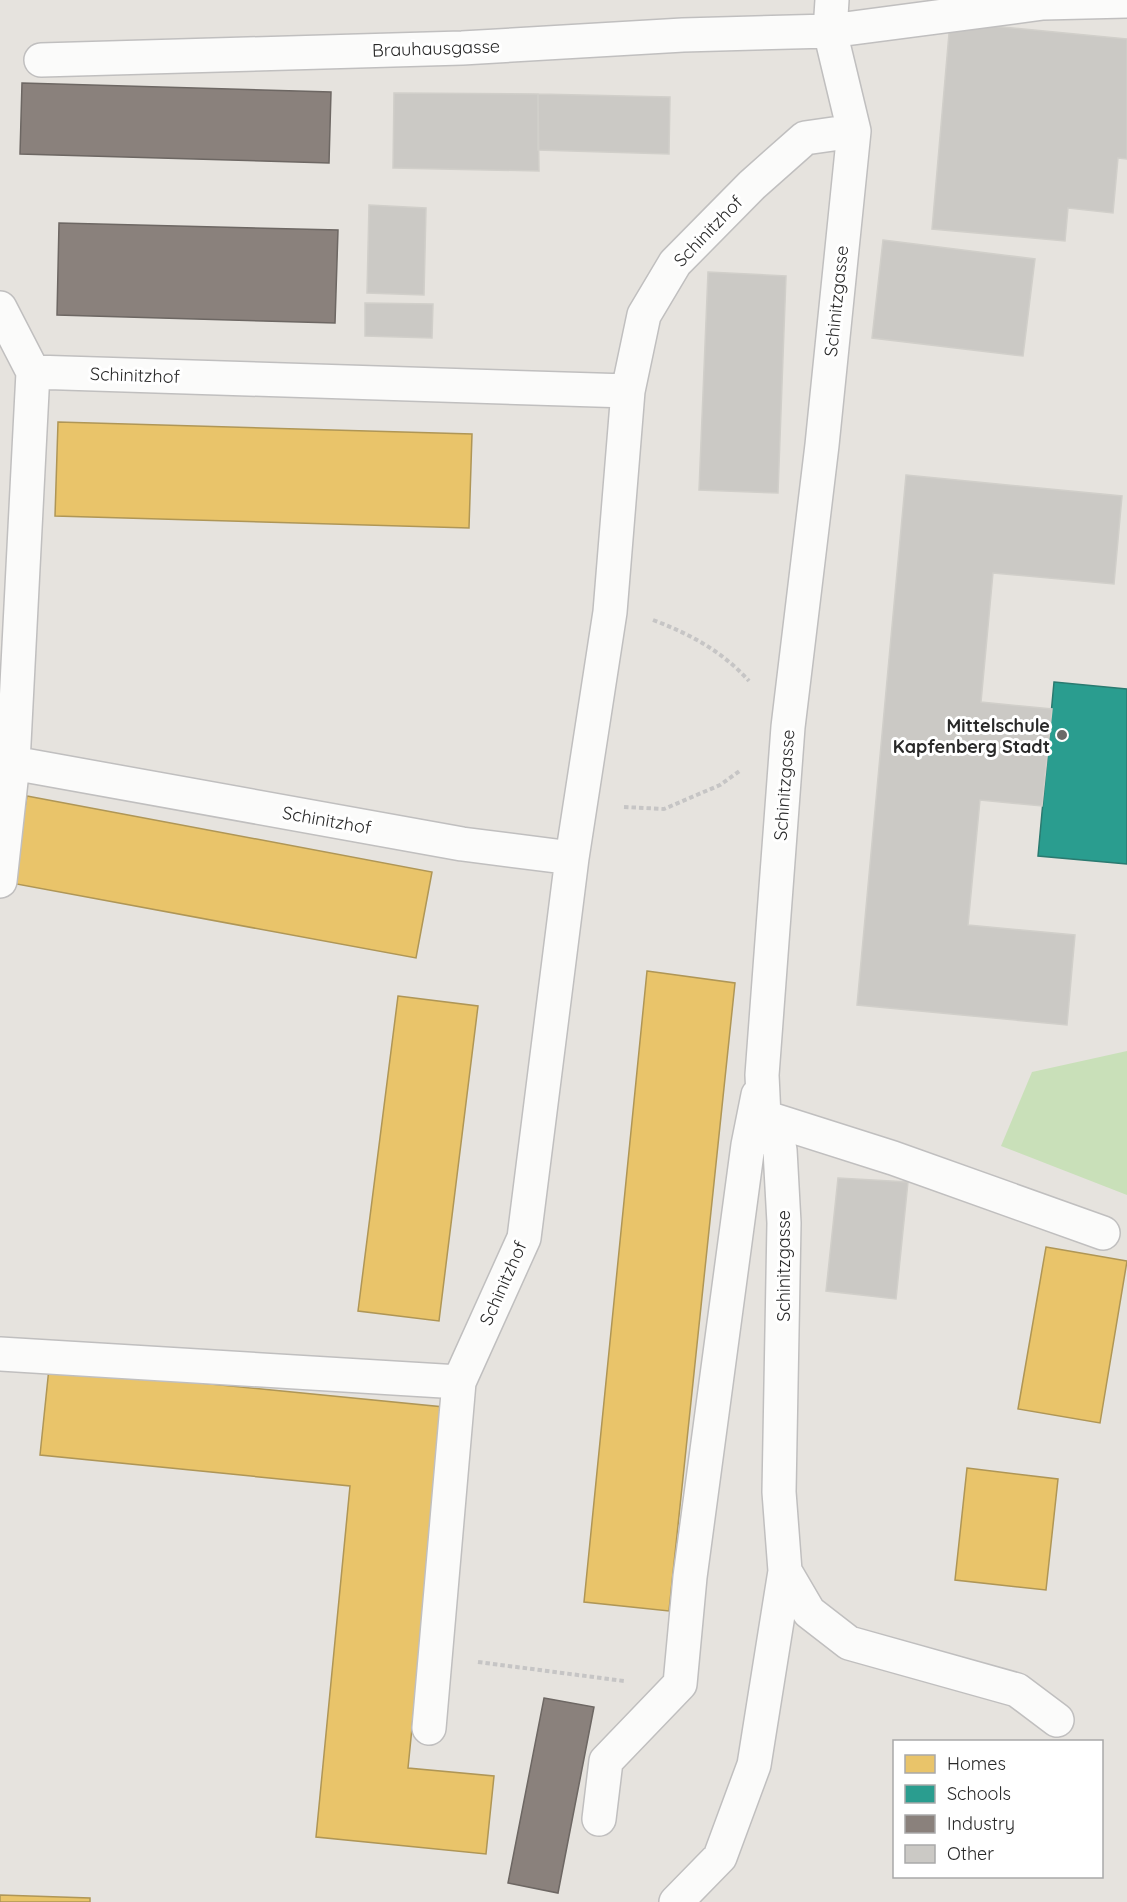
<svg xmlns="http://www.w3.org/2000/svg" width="1127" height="1902" font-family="Quicksand,sans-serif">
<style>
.green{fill:#c9e0b9}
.homes{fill:#e9c46a;stroke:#af9656;stroke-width:1.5}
.schools{fill:#2a9d8f;stroke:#2a7a70;stroke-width:1.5}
.industry{fill:#8a817c;stroke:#6d6763;stroke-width:1.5}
.building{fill:#cbc9c5;stroke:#d1cfca;stroke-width:1.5}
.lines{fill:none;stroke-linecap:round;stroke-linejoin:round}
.minor-casing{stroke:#c0bfbf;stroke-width:36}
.path{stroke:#c6c5c5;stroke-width:4;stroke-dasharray:4.5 3;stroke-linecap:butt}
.minor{stroke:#fbfbfa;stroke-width:33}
.poi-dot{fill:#6b6a68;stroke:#fff;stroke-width:2}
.labels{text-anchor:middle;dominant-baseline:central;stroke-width:6;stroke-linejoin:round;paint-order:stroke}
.street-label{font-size:18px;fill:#292929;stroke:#fff}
.poi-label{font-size:18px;font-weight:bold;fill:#292929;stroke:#fff;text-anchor:end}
</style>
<rect width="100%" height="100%" fill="#e6e3de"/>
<path class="green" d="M 1127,1051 L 1127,1195 L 1001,1146 L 1032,1072 Z"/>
<path class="homes" d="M 58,422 L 472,434 L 469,528 L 55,516 Z
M 27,796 L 432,872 L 416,958 L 11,883 Z
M 647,971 L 735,983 L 669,1611 L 584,1602 Z
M 398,996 L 478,1006 L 439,1321 L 358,1311 Z
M 1046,1247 L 1127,1261 L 1100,1423 L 1018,1409 Z
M 49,1368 L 444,1407 L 408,1768 L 494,1776 L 486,1854 L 316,1837 L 350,1486 L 40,1455 Z
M 967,1468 L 1058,1479 L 1046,1590 L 955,1580 Z
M 0,1895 L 90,1898 L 90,1902 L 0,1902 Z"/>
<path class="schools" d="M 1054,682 L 1127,689 L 1127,864 L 1038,856 Z"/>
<path class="industry" d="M 22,83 L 331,92 L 329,163 L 20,154 Z
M 59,223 L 338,230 L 335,323 L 57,315 Z
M 544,1698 L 594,1707 L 558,1893 L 508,1883 Z"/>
<path class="building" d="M 950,22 L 1127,39 L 1127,159 L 1118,158 L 1113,213 L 1068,208 L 1065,241 L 932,229 Z
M 394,93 L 538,94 L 539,171 L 393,168 Z
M 538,94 L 670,97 L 669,154 L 538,150 Z
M 369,205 L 426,208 L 424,295 L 367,293 Z
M 883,240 L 1035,259 L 1023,356 L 872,338 Z
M 708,272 L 786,276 L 778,493 L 699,490 Z
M 365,303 L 433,304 L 432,338 L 365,336 Z
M 906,475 L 1122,496 L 1114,584 L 993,573 L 981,702 L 1052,709 L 1042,806 L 980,800 L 968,925 L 1075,935 L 1067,1025 L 857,1005 Z
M 838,1178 L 908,1182 L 896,1299 L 826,1291 Z"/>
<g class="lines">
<g class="minor-casing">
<path id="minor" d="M 41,60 L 462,48 L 683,35 L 830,31 L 1043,3 L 1127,1
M 0,308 L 33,372
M 33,372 L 628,391 L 644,315 L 675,263 L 752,185 L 805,138 L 854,131
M 13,763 L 462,844 L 572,858
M 0,881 L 13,763 L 33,372
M 764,1117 L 893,1158 L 1103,1233
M 0,1354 L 459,1382
M 785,1571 L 809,1612 L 849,1643 L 1017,1690 L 1057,1720
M 429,1728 L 459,1382 L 524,1238 L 572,858 L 610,612 L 628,391
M 599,1819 L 606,1761 L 680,1684 L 690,1577 L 748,1145 L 758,1095
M 676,1902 L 720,1857 L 754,1765 L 785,1571 L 779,1492 L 784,1223 L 780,1150 L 764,1117 L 762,1075 L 788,727 L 822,445 L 854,131 L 830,31 L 832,0"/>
</g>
<path class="path" d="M 653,620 C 690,634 722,651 749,681
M 624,807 L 664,809 L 720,785 L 741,770
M 478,1662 L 624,1681"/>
<use href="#minor" class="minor"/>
</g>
<circle class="poi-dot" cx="1062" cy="735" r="6"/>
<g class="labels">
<g class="street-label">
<text transform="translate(436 48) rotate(-2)">Brauhausgasse</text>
<text transform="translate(708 231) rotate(-46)">Schinitzhof</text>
<text transform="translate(836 301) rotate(-84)">Schinitzgasse</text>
<text transform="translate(135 375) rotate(2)">Schinitzhof</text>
<text transform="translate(784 785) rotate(-86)">Schinitzgasse</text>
<text transform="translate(327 820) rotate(10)">Schinitzhof</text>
<text transform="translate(783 1266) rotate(-90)">Schinitzgasse</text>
<text transform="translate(503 1283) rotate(-66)">Schinitzhof</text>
</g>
<g class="poi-label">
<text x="1050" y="725">Mittelschule<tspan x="1050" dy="21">Kapfenberg Stadt</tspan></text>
</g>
</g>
<rect x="893" y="1740" width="210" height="138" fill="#ffffff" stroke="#a9a9a9" stroke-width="1.5"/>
<rect x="905" y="1755" width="30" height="18" fill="#e9c46a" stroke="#a9a9a9" stroke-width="1.5"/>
<text x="947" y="1770" font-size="18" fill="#292929">Homes</text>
<rect x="905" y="1785" width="30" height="18" fill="#2a9d8f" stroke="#a9a9a9" stroke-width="1.5"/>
<text x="947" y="1800" font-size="18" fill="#292929">Schools</text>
<rect x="905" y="1815" width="30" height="18" fill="#8a817c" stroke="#a9a9a9" stroke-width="1.5"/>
<text x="947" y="1830" font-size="18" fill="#292929">Industry</text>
<rect x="905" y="1845" width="30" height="18" fill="#cbc9c5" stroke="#a9a9a9" stroke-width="1.5"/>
<text x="947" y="1860" font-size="18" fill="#292929">Other</text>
</svg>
